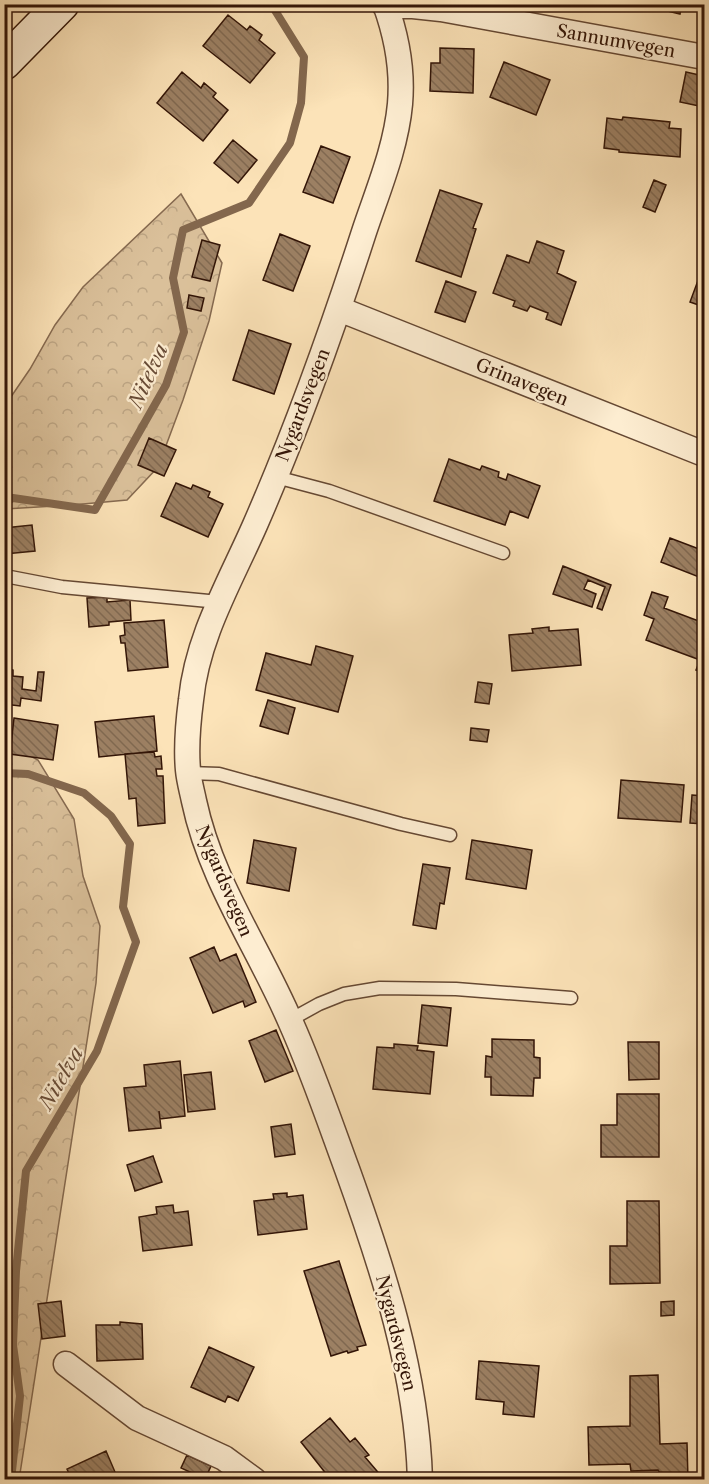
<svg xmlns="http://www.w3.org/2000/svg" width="709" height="1484" font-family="'Libre Caslon Text',serif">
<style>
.forest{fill:url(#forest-crowns);stroke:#866a50;stroke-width:1.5}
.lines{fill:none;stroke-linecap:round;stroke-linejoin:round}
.stream{stroke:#83674d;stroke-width:8}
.building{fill:url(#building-back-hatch);stroke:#331507;stroke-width:1.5}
.lane-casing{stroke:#654833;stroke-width:15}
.street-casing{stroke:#654833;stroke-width:27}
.secondary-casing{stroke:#331507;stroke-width:36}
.lane{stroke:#fdedd1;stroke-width:12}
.street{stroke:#fdedd1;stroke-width:24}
.secondary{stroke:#fdedd1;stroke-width:33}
.labels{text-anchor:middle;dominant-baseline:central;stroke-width:4.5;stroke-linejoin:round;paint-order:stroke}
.street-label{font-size:18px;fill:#331507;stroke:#fdedd1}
.water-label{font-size:20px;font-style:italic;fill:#684b36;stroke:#fdedd1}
</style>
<defs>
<pattern id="forest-crowns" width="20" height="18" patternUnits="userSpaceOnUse" patternTransform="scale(1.5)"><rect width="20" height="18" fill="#dac09a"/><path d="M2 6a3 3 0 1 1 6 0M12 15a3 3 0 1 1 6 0" fill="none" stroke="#bca483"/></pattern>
<pattern id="building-back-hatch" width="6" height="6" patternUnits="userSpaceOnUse" patternTransform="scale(1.5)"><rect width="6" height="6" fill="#9c8063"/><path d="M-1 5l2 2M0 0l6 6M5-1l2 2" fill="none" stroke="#806850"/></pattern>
</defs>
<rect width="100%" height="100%" fill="#fce3b8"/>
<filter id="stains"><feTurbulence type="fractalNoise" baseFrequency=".00333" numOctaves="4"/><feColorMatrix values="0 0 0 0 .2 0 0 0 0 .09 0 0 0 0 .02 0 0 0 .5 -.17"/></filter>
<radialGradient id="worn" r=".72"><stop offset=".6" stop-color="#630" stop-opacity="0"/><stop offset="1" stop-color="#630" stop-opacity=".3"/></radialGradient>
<path class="forest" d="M 181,194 L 222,263 L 209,321 L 183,400 L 158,467 L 127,500 L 72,505 L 5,509 L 4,407 L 30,369 L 55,325 L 83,287 Z
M 4,742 L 38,760 L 74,819 L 83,876 L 100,926 L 96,983 L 19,1480 L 4,1479 Z"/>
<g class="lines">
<path class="stream" d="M 4,502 L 13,498 L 95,510 L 166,385 L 184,332 L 173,278 L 183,230 L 249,203 L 290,143 L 301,103 L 304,57 L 271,4
M 4,773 L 28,774 L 84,793 L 111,816 L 130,844 L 123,907 L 136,942 L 97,1051 L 26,1171 L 16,1271 L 13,1345 L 20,1396 L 11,1480"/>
</g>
<path class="building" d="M 639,4 L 682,4 L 680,14 Z
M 228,15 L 247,30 L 250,26 L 262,35 L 259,40 L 275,53 L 250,83 L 203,46 Z
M 440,48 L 474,49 L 473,93 L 430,91 L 431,63 L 440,63 Z
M 504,62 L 550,80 L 536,115 L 490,97 Z
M 182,72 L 201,88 L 204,83 L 216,93 L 213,97 L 228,110 L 203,141 L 157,103 Z
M 686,72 L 704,76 L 704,107 L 680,102 Z
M 623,117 L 670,122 L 669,128 L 681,129 L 680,157 L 619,152 L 619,150 L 604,148 L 607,118 L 622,120 Z
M 233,140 L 257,160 L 238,183 L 214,163 Z
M 321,146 L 350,157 L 333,203 L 303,192 Z
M 654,180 L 666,185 L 655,212 L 643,207 Z
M 440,190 L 482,204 L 473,228 L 476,229 L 461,277 L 416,261 Z
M 280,234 L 310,246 L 293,291 L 263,280 Z
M 202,240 L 220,245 L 210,281 L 192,277 Z
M 537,241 L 564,251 L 557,273 L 576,282 L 561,325 L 546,319 L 548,313 L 530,306 L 527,311 L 513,306 L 515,301 L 493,293 L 507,255 L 529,263 Z
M 703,267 L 704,268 L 704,307 L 690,302 Z
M 446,281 L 476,292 L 465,322 L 435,312 Z
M 189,295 L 204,298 L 201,311 L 187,308 Z
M 249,330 L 291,344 L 274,394 L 233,380 Z
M 149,438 L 176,450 L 164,476 L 138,465 Z
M 449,459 L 480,470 L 482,466 L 499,472 L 498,477 L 506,480 L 508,474 L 540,486 L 528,518 L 510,511 L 505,525 L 434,501 Z
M 176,483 L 191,489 L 193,485 L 210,492 L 208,497 L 223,504 L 208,537 L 161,516 Z
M 32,525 L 35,551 L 5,554 L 4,528 Z
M 704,534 L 704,579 L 661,562 L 670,538 L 699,549 Z
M 563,566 L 611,585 L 602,610 L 597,608 L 605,587 L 588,580 L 584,589 L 596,594 L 592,607 L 553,594 Z
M 652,592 L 668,597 L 664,608 L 704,623 L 704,676 L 703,676 L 704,673 L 696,670 L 700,660 L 646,640 L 654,619 L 644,615 Z
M 107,597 L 107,602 L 130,600 L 131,620 L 109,622 L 109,625 L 89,627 L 87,598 Z
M 164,620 L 168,667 L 128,671 L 125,643 L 121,643 L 120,636 L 125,635 L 124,623 Z
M 549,627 L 549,631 L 578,629 L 581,665 L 512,671 L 509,635 L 533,633 L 532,629 Z
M 316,646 L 353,656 L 338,712 L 256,690 L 266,653 L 311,665 Z
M 4,668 L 13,670 L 13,676 L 23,677 L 22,689 L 36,691 L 38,672 L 44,672 L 41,701 L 21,698 L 20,706 L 4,704 Z
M 478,682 L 492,684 L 489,704 L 475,702 Z
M 268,700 L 295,708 L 288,734 L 260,726 Z
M 154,716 L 157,751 L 99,757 L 95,722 Z
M 14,718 L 58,725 L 53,760 L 10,754 Z
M 471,728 L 489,730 L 487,742 L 470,740 Z
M 154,752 L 155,757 L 161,756 L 162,769 L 156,769 L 157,776 L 163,776 L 165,823 L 138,826 L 136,798 L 129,799 L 125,754 Z
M 621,780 L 684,785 L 681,822 L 618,818 Z
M 692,795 L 704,796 L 704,824 L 690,823 Z
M 254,840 L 296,848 L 289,891 L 247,883 Z
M 472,840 L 532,850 L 526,889 L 466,879 Z
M 423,864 L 450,868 L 444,904 L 440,903 L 436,929 L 413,925 Z
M 214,947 L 220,961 L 236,954 L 256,1002 L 245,1007 L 243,1001 L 213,1013 L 190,958 Z
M 422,1005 L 451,1008 L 447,1046 L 418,1043 Z
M 276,1030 L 293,1071 L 265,1082 L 249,1041 Z
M 492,1039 L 534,1040 L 534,1057 L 540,1058 L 540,1078 L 534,1078 L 533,1096 L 491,1095 L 491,1077 L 485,1077 L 486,1056 L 492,1057 Z
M 628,1042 L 659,1042 L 659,1079 L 629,1080 Z
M 394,1044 L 418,1046 L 417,1050 L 434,1052 L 430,1094 L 373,1089 L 377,1047 L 394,1048 Z
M 180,1061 L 185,1116 L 160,1119 L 159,1111 L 161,1128 L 129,1131 L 124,1088 L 146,1086 L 144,1065 Z
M 211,1072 L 215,1109 L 188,1112 L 184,1075 Z
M 617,1094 L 659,1094 L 659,1157 L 601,1157 L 601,1125 L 617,1125 Z
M 291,1124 L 295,1154 L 275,1157 L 271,1127 Z
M 153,1156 L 162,1182 L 135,1191 L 127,1165 Z
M 287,1193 L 287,1197 L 303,1195 L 307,1229 L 258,1235 L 254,1201 L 274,1199 L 273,1194 Z
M 627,1201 L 659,1201 L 660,1283 L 610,1284 L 610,1246 L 627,1246 Z
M 173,1205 L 174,1213 L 188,1211 L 192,1245 L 143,1251 L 139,1217 L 157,1214 L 156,1207 Z
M 339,1261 L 366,1345 L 357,1347 L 358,1350 L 348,1353 L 347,1351 L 331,1356 L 304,1271 Z
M 61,1301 L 65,1336 L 42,1339 L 38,1304 Z
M 674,1301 L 674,1315 L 661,1316 L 661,1302 Z
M 120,1322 L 142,1324 L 143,1359 L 97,1361 L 96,1325 L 120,1325 Z
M 209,1347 L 254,1367 L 238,1401 L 228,1396 L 225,1402 L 191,1387 Z
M 479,1361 L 539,1366 L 534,1417 L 503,1414 L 504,1402 L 476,1399 Z
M 658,1375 L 660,1444 L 687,1443 L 688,1479 L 665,1480 L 658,1470 L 631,1471 L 630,1464 L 589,1465 L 588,1427 L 630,1426 L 630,1376 Z
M 330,1418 L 350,1442 L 355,1438 L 369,1455 L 365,1457 L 382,1477 L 379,1480 L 331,1480 L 301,1442 Z
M 106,1451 L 115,1472 L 110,1474 L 112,1480 L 72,1480 L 67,1469 Z
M 187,1455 L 211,1466 L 205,1479 L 181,1468 Z"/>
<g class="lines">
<g class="lane-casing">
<path id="lane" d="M 276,477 L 329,491 L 503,553
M 5,576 L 62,587 L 219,602
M 188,773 L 219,774 L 401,824 L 450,835
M 290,1020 L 319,1004 L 344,994 L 380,988 L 456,989 L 571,998"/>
</g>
<g class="street-casing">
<path id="street" d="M 385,4 C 397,37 403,69 400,104 C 396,148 378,190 364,232 C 332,331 297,429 255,525 C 230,582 197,637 191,700 C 188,723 186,748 188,770 C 189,781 192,791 194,801 C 211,882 259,948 291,1023 C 312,1070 329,1120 347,1169 C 383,1269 417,1373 420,1480
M 385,6 L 413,6 L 441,9 L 704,57
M 339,309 L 704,454
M 66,1364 L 137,1418 L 224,1458 L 254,1480"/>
</g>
<g class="secondary-casing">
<path id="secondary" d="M 4,63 L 62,4"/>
</g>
<use href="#lane" class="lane"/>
<use href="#street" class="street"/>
<use href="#secondary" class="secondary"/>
</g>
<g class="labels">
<g class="street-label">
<text transform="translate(616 41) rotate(10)">Sannumvegen</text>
<text transform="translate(522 382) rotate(22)">Grinavegen</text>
<text transform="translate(303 405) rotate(-69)">Nygardsvegen</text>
<text transform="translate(224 881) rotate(67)">Nygardsvegen</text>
<text transform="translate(396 1333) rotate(76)">Nygardsvegen</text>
</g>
<g class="water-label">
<text transform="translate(148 376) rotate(-66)">Nitelva</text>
<text transform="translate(61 1078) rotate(-60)">Nitelva</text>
</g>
</g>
<rect width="709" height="1484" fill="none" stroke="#fce3b8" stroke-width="24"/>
<rect x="6" y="6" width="697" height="1472" fill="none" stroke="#331507" stroke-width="3"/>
<rect x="12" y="12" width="685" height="1460" fill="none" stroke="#331507" stroke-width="1.5"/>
<rect width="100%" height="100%" filter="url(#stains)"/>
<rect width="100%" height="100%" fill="url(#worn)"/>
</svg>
